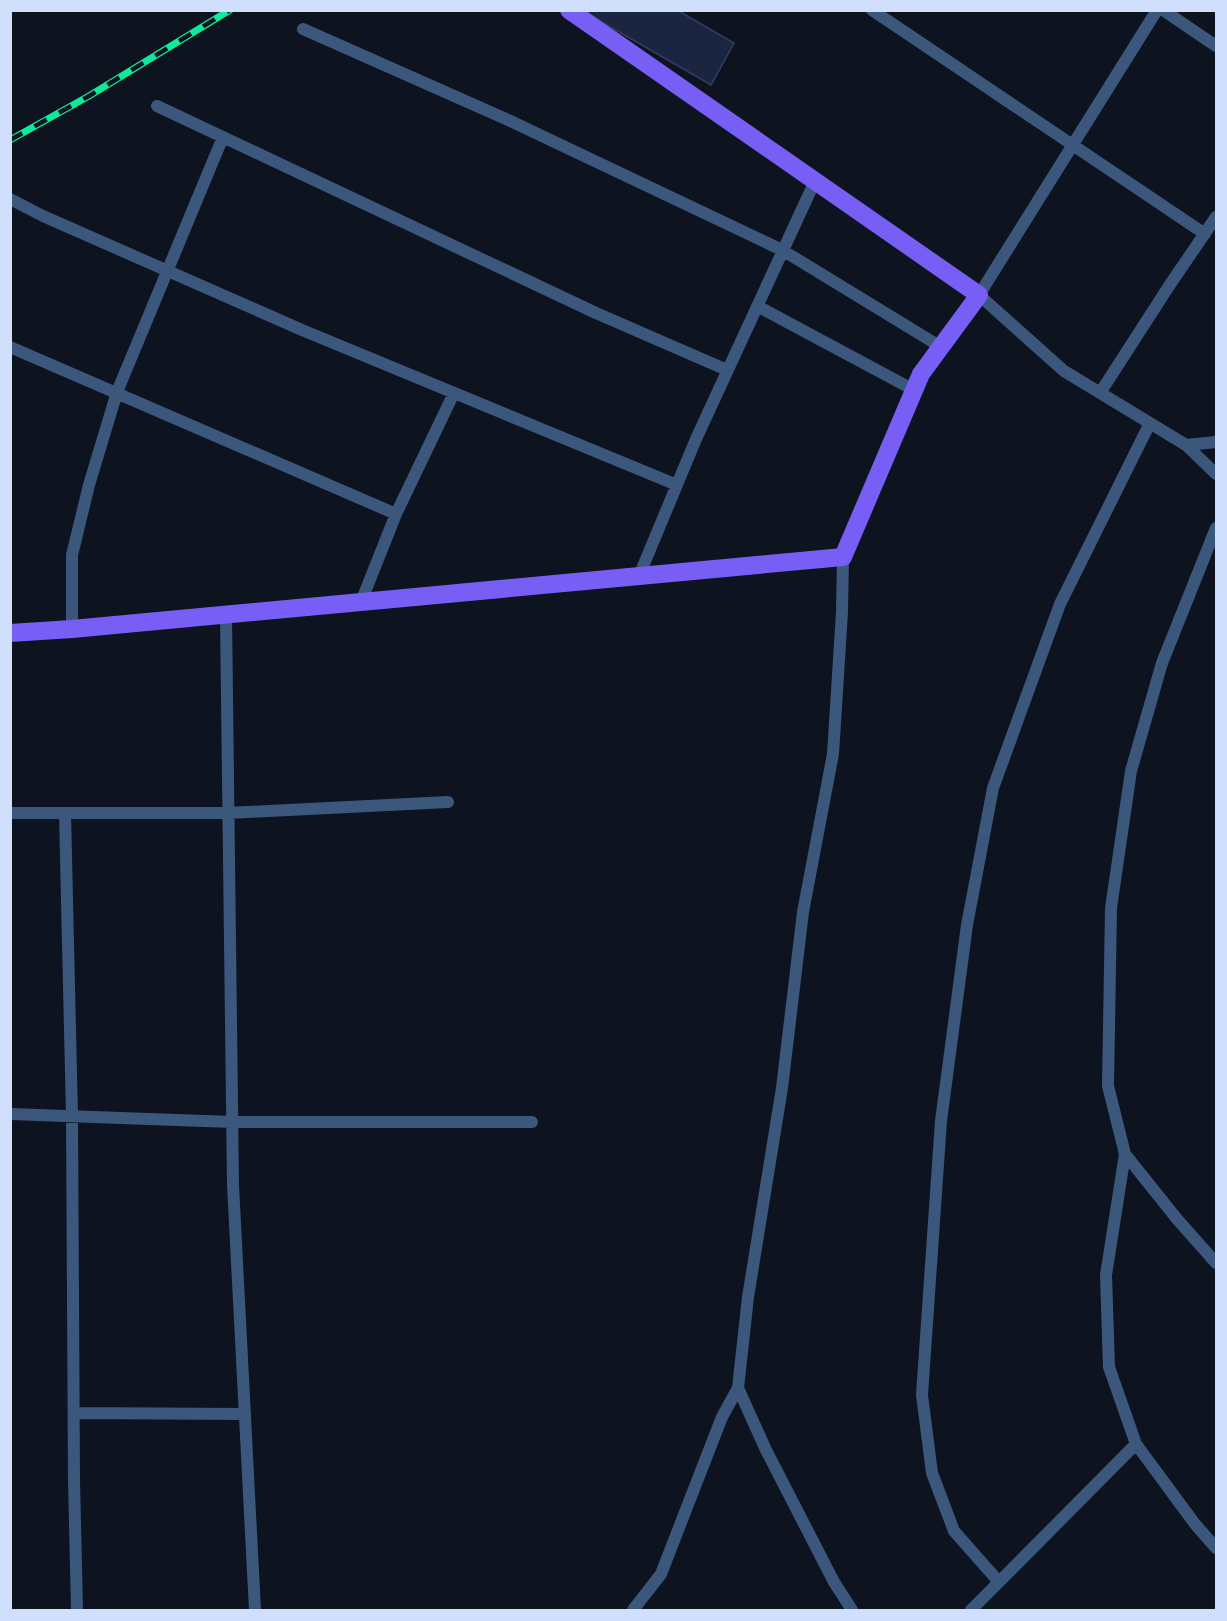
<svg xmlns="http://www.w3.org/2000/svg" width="1227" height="1621" font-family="Quicksand,sans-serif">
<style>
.building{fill:#1c2540;stroke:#2f3f6a;stroke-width:1.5}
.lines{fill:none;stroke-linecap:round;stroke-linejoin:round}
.street{stroke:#3c577c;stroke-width:12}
.primary{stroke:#775ef5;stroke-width:18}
.rail-casing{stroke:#0fea9a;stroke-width:7}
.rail{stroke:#0e1320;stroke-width:4.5;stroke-dasharray:14;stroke-linecap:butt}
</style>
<rect width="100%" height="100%" fill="#0e1320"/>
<path class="building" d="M 581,10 L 677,10 L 734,43 L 711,85 Z"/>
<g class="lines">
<path class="street" d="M 872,10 L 1205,234
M 1157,10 L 979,295 L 1064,371 L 1186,445 L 1216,474
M 1163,10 L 1216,46
M 303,29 L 506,119 L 782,250 L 941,347
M 157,106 L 596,313 L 727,370
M 10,199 L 43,216 L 302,330 L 677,485
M 757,306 L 914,390
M 10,347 L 396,514
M 1100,393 L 1169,286 L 1216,217
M 1186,445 L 1216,442
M 1216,528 L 1162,663 L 1131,771 L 1111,908 L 1108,1086 L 1125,1154 L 1177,1219 L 1216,1263
M 843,557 L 842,612 L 833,754 L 803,912 L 782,1088 L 748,1297 L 738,1388 L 766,1450 L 834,1582 L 852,1610
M 639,576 L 696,439 L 815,181
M 361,602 L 396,514 L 454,393
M 226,615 L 233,1185 L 255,1610
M 72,629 L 72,555 L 89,485 L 117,392 L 223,137
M 10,813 L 228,813 L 448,802
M 65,813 L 72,1116 L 74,1479 L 77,1610
M 10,1114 L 232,1122 L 532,1122
M 1125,1154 L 1106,1275 L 1109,1367 L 1136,1444 L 1195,1524 L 1216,1548
M 74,1413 L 245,1414
M 999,1582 L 1136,1444
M 633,1610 L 661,1574 L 722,1417 L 738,1388
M 971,1610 L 999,1582 L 954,1531 L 932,1473 L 922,1395 L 941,1121 L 967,925 L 993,788 L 1060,604 L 1150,423"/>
<path class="primary" d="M 10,633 L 72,629 L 843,557 L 921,374 L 979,295 L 569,10"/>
<g class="rail-casing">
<path id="rail" d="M 10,140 L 89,96 L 230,10"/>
</g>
<use href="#rail" class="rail"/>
</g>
<rect width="1227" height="1621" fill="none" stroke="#d0e0fc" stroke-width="24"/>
</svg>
